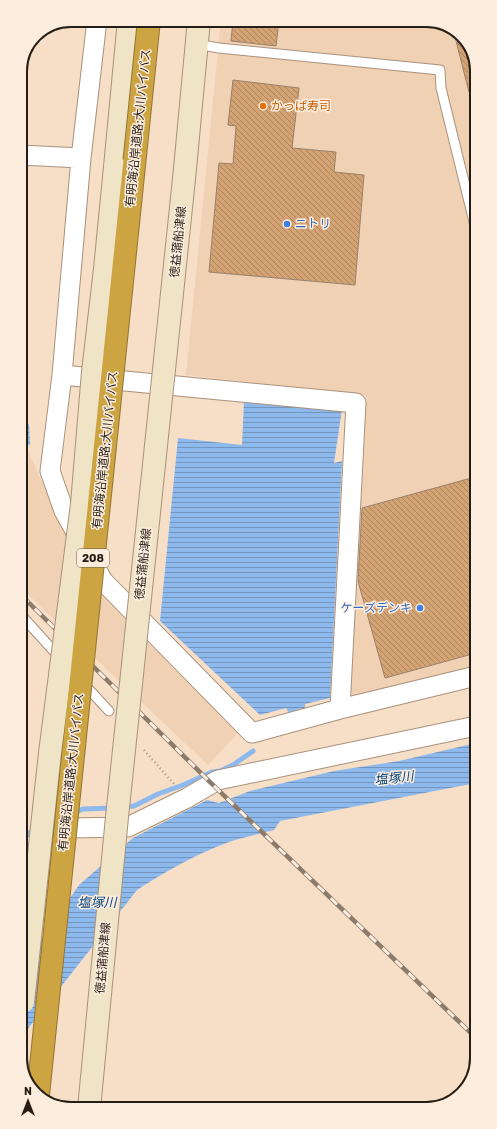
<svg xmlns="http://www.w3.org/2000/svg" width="497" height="1129" font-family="Rubik,'Noto Sans JP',sans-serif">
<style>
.built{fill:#f0d1b4}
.water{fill:url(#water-rules)}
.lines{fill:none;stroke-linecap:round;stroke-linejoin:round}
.stream{stroke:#8eb9ec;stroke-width:5}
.building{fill:url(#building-back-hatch);stroke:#98816c}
.service-casing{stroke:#a9917c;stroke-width:11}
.minor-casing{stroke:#a9917c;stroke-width:21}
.secondary-casing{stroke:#a9917c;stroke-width:24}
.path{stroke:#a49280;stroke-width:2.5;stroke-dasharray:1 3;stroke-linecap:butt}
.service{stroke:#fff;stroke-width:9}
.minor{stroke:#fff;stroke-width:19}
.secondary{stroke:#f0e4c6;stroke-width:22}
.rail-casing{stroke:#8c7b6b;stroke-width:4.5}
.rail{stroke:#fceddf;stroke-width:3;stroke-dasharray:9;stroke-linecap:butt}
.secondary-bridge-casing{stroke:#a9917c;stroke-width:24;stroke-linecap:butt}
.motorway-bridge-casing{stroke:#937532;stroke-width:24;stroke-linecap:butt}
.secondary-bridge{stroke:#f0e4c6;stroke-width:22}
.motorway-bridge{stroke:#cda442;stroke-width:22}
.food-dot{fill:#e8710a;stroke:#fceddf;stroke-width:1.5}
.shop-dot{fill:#3f7fe0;stroke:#fceddf;stroke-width:1.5}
.labels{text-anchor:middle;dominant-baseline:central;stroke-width:3;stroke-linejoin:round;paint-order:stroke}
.shield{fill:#fceddf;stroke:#665b51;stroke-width:1}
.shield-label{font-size:11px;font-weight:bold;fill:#261d14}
.food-label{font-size:12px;fill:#c56008;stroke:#fceddf;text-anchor:start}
.street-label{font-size:12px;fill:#261d14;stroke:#fceddf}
.shop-label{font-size:12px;fill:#366cbe;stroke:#fceddf;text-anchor:start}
.water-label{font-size:13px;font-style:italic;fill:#01417d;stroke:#fceddf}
.rim{fill:none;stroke:#261d14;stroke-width:2}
</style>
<defs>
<pattern id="water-rules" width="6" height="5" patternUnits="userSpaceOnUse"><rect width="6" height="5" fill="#8eb9ec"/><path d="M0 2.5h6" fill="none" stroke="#7496be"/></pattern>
<pattern id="building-back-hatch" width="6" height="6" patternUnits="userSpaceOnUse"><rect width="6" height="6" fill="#d4a373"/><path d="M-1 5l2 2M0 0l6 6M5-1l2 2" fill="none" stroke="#ac845d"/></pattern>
</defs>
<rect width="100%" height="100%" fill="#f7dec6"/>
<path class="built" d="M 221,20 L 429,20 L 457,30 L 474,55 L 476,664 L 461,671 L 343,700 L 366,395 L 186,375 Z
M 21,434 L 81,571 L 239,732 L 208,765 L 21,588 Z"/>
<path class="water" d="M 244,401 L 342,409 L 334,463 L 342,461 L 330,698 L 305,704 L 305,709 L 302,710 L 301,708 L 289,713 L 286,708 L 260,715 L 160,621 L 178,438 L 242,445 Z
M 21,422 L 29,424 L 30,445 L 21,444 Z
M 476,743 L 476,783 L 280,821 L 274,830 C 259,834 244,837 229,842 C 196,854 166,871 137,890 L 23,1035 L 23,967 L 79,885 L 133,838 L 207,800 L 219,803 L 250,791 L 334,771 L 399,761 Z"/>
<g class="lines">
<path class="stream" d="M 123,807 L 134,806 L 158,794 L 183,785 L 212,772 L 220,771 L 233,765 L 253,751
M 74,813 L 83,809 L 113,808
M 22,836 L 35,830"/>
</g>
<path class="building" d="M 233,20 L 279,20 L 276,46 L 231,41 Z
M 453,29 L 457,30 L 474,55 L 474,91 L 469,92 Z
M 233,80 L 299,88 L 292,148 L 336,152 L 334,172 L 364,175 L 355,285 L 209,272 L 219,163 L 233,164 L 236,126 L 228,125 Z
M 475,477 L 476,653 L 385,678 L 358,581 L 362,508 Z"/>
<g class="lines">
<g class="service-casing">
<path id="service" d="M 196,44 L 219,48 L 440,70 L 441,88 L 475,226
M 22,616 L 60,658
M 82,682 L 109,711"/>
</g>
<g class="minor-casing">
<path id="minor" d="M 97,20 L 81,158 L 62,375 L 50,471 L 64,511 L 103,581 L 252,733 L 340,709 L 476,676
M 20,155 L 81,158
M 62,375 L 356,403 L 340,709
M 22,851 L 68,828 L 128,827 L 187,798 L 218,780 L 476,726"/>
</g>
<g class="secondary-casing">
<path id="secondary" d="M 115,167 L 129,20
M 184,179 L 199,20"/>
</g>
<path class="path" d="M 144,750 L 174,784"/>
<use href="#service" class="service"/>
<use href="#minor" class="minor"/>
<use href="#secondary" class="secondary"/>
<g class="rail-casing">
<path id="rail" d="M 22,596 L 211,783 L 477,1039"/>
</g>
<use href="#rail" class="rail"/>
<g class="secondary-bridge-casing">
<path id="secondary-bridge" d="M 23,1002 L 50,753 L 82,504 L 93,372 L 105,269 L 115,167
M 89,1109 L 117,817 L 184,179"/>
</g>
<g class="motorway-bridge-casing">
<path id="motorway-bridge" d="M 38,1095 L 149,20"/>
</g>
<use href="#secondary-bridge" class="secondary-bridge"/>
<use href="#motorway-bridge" class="motorway-bridge"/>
</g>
<circle class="food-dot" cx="263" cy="106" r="4"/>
<g class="shop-dot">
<circle cx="287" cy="224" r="4"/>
<circle cx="420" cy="608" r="4"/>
</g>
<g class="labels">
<rect class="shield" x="77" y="549" width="32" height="18" rx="3"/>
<g class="shield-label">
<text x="93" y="558">208</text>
</g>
<g class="food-label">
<text x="271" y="106">かっぱ寿司</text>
</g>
<g class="street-label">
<text transform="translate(138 128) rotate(-84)">有明海沿岸道路;大川バイパス</text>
<text transform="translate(178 242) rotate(-84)">徳益蒲船津線</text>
<text transform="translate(105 450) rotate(-84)">有明海沿岸道路;大川バイパス</text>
<text transform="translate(143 564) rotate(-84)">徳益蒲船津線</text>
<text transform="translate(71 772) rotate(-84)">有明海沿岸道路;大川バイパス</text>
<text transform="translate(103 958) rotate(-85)">徳益蒲船津線</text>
</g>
<g class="shop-label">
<text x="295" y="224">ニトリ</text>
<text x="412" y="608" text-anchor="end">ケーズデンキ</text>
</g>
<g class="water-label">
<text transform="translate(394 778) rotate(-6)">塩塚川</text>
<text x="97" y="902">塩塚川</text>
</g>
</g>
<path d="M0 0H497V1129H0ZM71 27H426A44 44 0 0 1 470 71V1058A44 44 0 0 1 426 1102H71A44 44 0 0 1 27 1058V71A44 44 0 0 1 71 27Z" fill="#fceddf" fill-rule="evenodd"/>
<path class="rim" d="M71 27H426A44 44 0 0 1 470 71V1058A44 44 0 0 1 426 1102H71A44 44 0 0 1 27 1058V71A44 44 0 0 1 71 27Z"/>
<g transform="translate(28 1101)" stroke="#fceddf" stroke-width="3" paint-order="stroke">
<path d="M0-3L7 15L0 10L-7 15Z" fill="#261d14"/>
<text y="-6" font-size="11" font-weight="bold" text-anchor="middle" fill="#261d14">N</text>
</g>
</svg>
